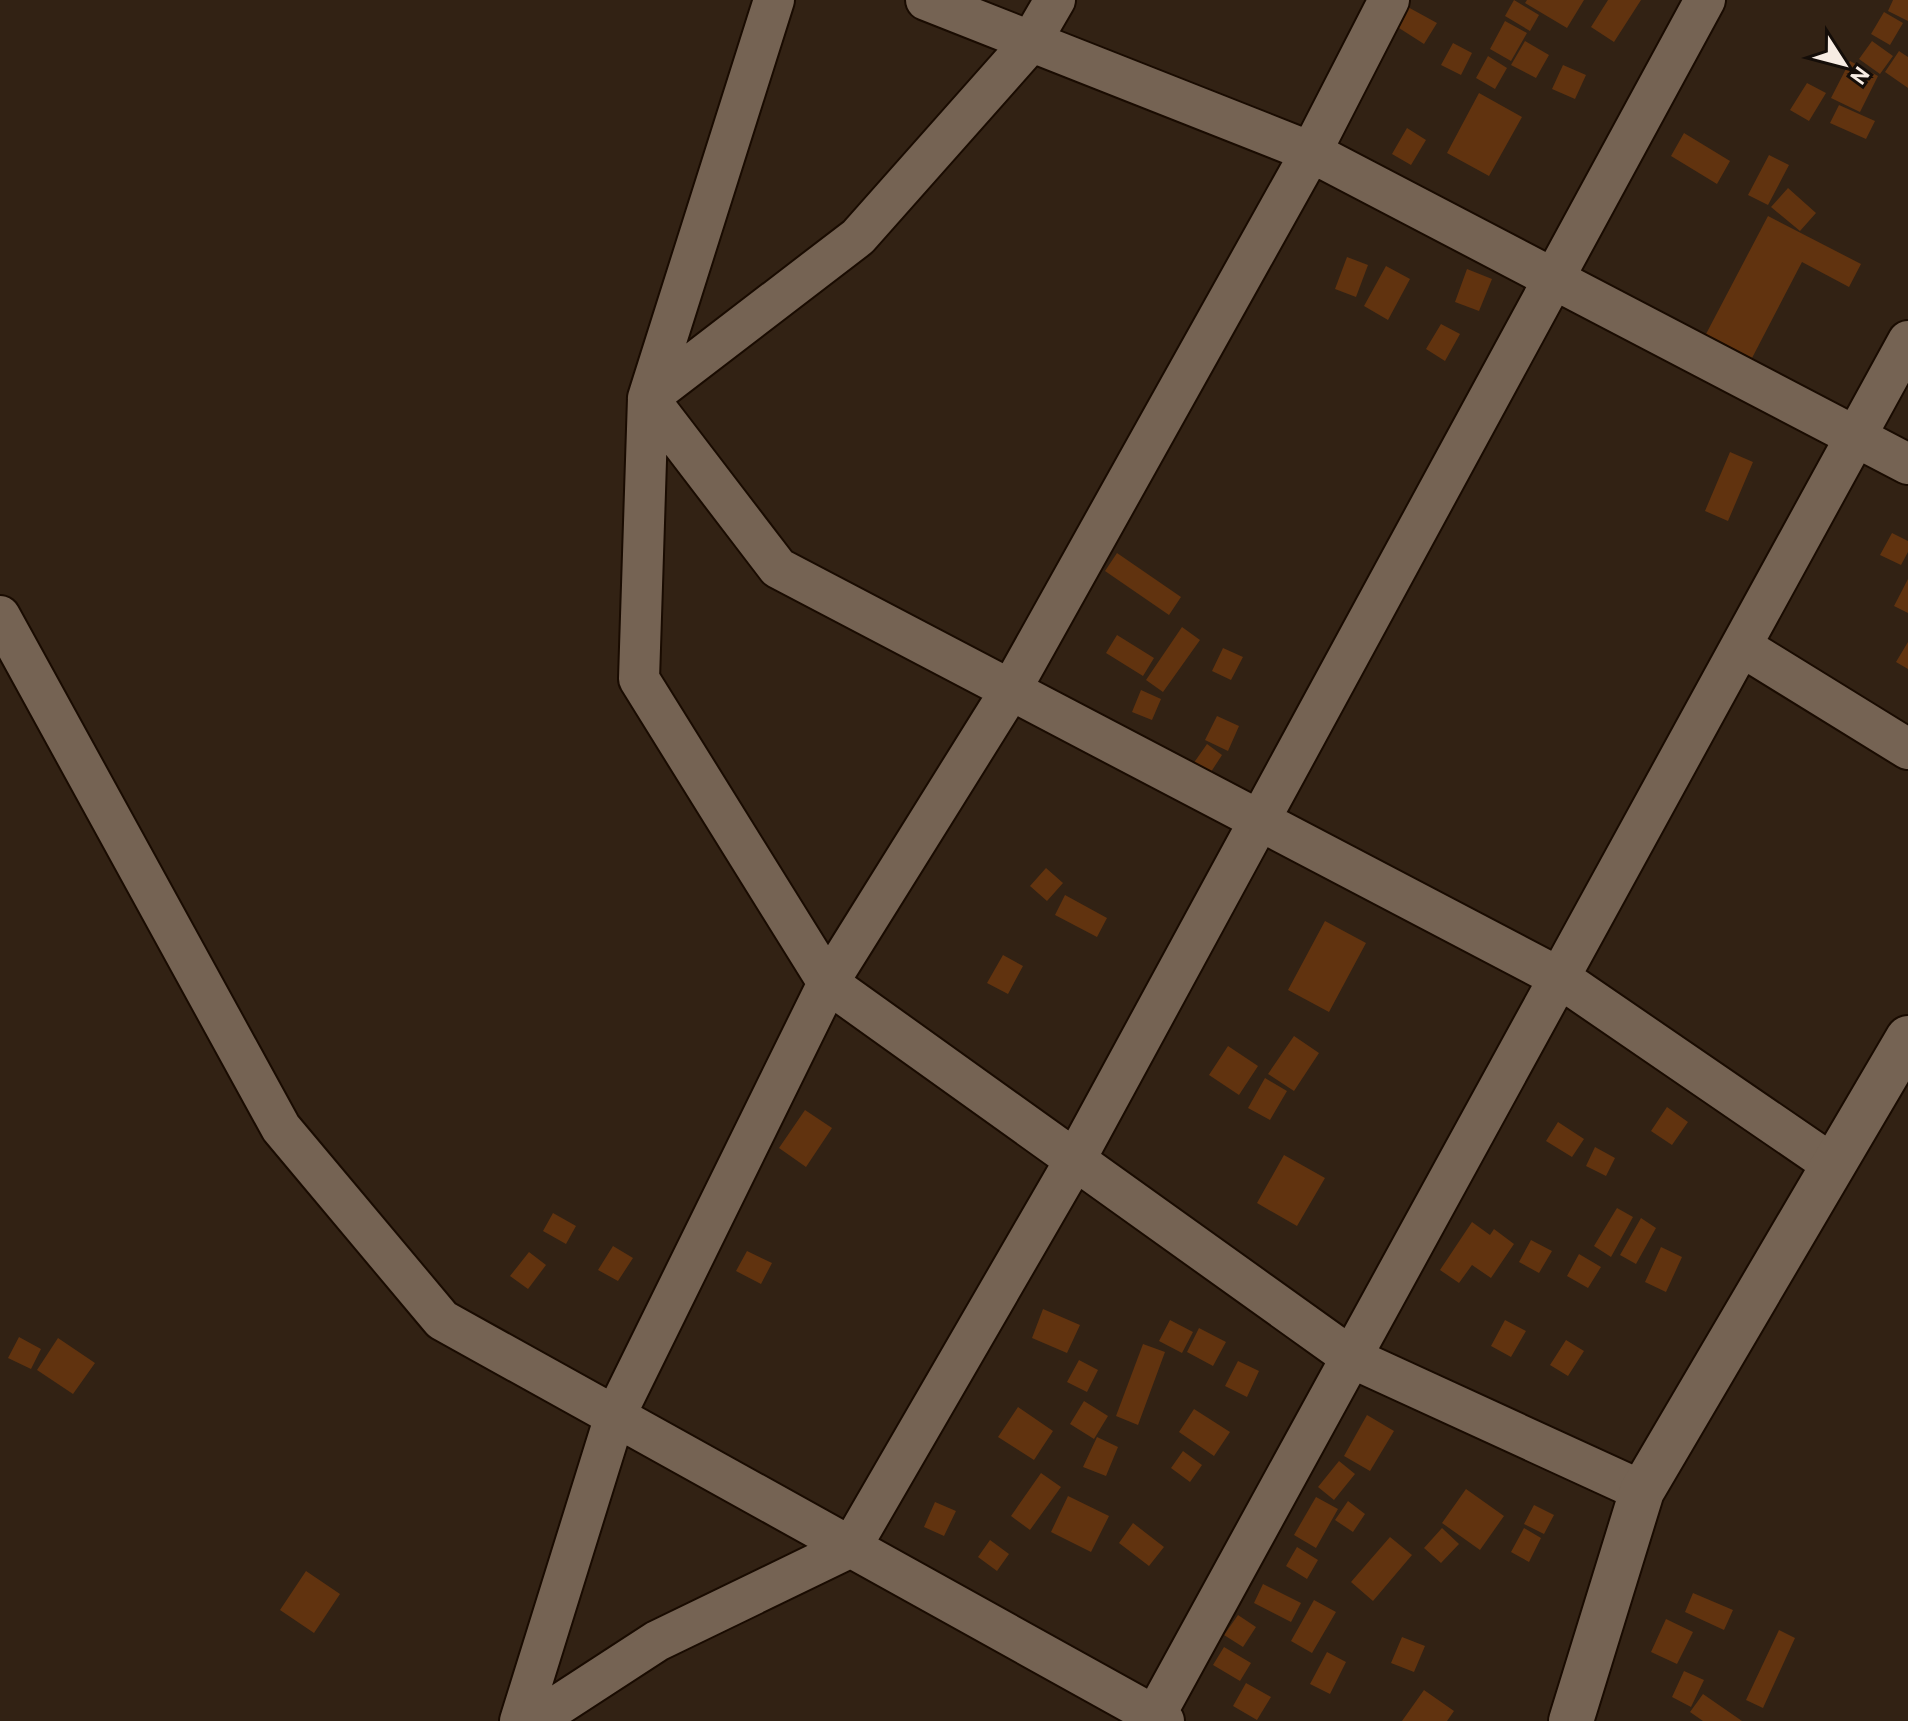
<svg xmlns="http://www.w3.org/2000/svg" width="1908" height="1721" font-family="Cabin,sans-serif">
<style>
.building{fill:#61330f}
.lines{fill:none;stroke-linecap:round;stroke-linejoin:round}
.minor-casing{stroke:#190b01;stroke-width:44}
.tertiary-casing{stroke:#190b01;stroke-width:48}
.minor{stroke:#756353;stroke-width:40}
.tertiary{stroke:#756353;stroke-width:44}
</style>
<rect width="100%" height="100%" fill="#322214"/>
<path class="building" d="M 1395,0 L 1437,23 L 1424,44 L 1399,28 L 1407,13 L 1379,54 Z
M 1514,0 L 1539,15 L 1530,31 L 1505,16 Z
M 1527,0 L 1584,0 L 1567,28 L 1525,3 Z
M 1608,0 L 1641,0 L 1614,42 L 1591,27 Z
M 1893,0 L 1908,0 L 1908,21 L 1888,11 Z
M 1884,12 L 1903,23 L 1890,45 L 1871,34 Z
M 1505,21 L 1527,33 L 1511,61 L 1490,49 Z
M 1525,41 L 1549,55 L 1536,78 L 1511,65 Z
M 1872,41 L 1893,56 L 1880,74 L 1859,59 Z
M 1453,43 L 1472,53 L 1461,75 L 1441,65 Z
M 1899,51 L 1908,57 L 1908,88 L 1885,72 Z
M 1488,56 L 1507,68 L 1495,89 L 1476,78 Z
M 1850,61 L 1878,76 L 1860,112 L 1831,98 Z
M 1563,65 L 1586,75 L 1575,99 L 1552,89 Z
M 1807,83 L 1826,93 L 1809,121 L 1790,110 Z
M 1479,93 L 1522,117 L 1489,176 L 1447,153 Z
M 1839,105 L 1875,121 L 1866,139 L 1830,123 Z
M 1407,128 L 1426,140 L 1411,165 L 1392,154 Z
M 1684,133 L 1730,161 L 1717,184 L 1671,156 Z
M 1769,155 L 1789,165 L 1768,205 L 1748,195 Z
M 1788,188 L 1816,213 L 1800,231 L 1771,207 Z
M 1768,216 L 1861,264 L 1849,287 L 1802,262 L 1752,358 L 1706,334 Z
M 1347,257 L 1368,265 L 1356,297 L 1335,289 Z
M 1386,266 L 1410,279 L 1388,320 L 1364,306 Z
M 1467,269 L 1492,279 L 1479,311 L 1455,302 Z
M 1441,324 L 1460,334 L 1445,361 L 1426,349 Z
M 1730,452 L 1753,462 L 1728,521 L 1705,511 Z
M 1892,533 L 1908,541 L 1908,552 L 1901,565 L 1880,555 Z
M 1117,553 L 1181,597 L 1169,615 L 1105,571 Z
M 1908,579 L 1908,613 L 1894,606 Z
M 1182,627 L 1200,640 L 1163,692 L 1146,680 Z
M 1117,635 L 1154,658 L 1143,676 L 1106,653 Z
M 1908,642 L 1908,669 L 1896,662 Z
M 1223,648 L 1243,657 L 1231,680 L 1212,671 Z
M 1141,690 L 1161,699 L 1152,720 L 1132,712 Z
M 1217,716 L 1239,726 L 1228,751 L 1205,740 Z
M 1207,744 L 1222,755 L 1209,775 L 1193,764 Z
M 1046,868 L 1063,883 L 1047,901 L 1030,886 Z
M 1065,895 L 1107,918 L 1097,937 L 1055,915 Z
M 1325,921 L 1366,943 L 1329,1012 L 1288,990 Z
M 1003,955 L 1023,966 L 1008,994 L 987,983 Z
M 1294,1036 L 1319,1053 L 1294,1091 L 1268,1074 Z
M 1228,1046 L 1258,1066 L 1239,1095 L 1209,1075 Z
M 1265,1078 L 1287,1091 L 1270,1120 L 1248,1108 Z
M 1667,1107 L 1688,1122 L 1672,1145 L 1651,1131 Z
M 805,1110 L 832,1128 L 806,1167 L 779,1148 Z
M 1558,1122 L 1584,1139 L 1572,1157 L 1546,1141 Z
M 1595,1147 L 1615,1158 L 1606,1176 L 1586,1166 Z
M 1284,1155 L 1325,1178 L 1297,1226 L 1257,1203 Z
M 1617,1208 L 1633,1217 L 1611,1257 L 1594,1246 Z
M 553,1213 L 576,1226 L 566,1244 L 543,1231 Z
M 1641,1218 L 1656,1228 L 1636,1264 L 1620,1255 Z
M 1472,1222 L 1490,1235 L 1494,1229 L 1514,1244 L 1491,1278 L 1472,1265 L 1459,1283 L 1440,1270 Z
M 1531,1240 L 1552,1251 L 1539,1273 L 1519,1262 Z
M 613,1246 L 633,1258 L 618,1281 L 598,1270 Z
M 1661,1247 L 1682,1257 L 1666,1292 L 1645,1282 Z
M 747,1251 L 772,1263 L 761,1284 L 736,1271 Z
M 529,1252 L 546,1265 L 528,1289 L 510,1276 Z
M 1579,1254 L 1601,1267 L 1588,1288 L 1567,1276 Z
M 1043,1309 L 1080,1325 L 1067,1353 L 1032,1338 Z
M 1170,1320 L 1193,1332 L 1182,1353 L 1159,1341 Z
M 1505,1320 L 1526,1331 L 1511,1357 L 1491,1346 Z
M 1199,1328 L 1226,1342 L 1213,1366 L 1187,1352 Z
M 19,1337 L 41,1349 L 31,1369 L 8,1358 Z
M 58,1338 L 95,1363 L 73,1394 L 37,1370 Z
M 1566,1340 L 1584,1351 L 1568,1376 L 1550,1365 Z
M 1143,1344 L 1165,1352 L 1138,1425 L 1116,1416 Z
M 1079,1360 L 1098,1370 L 1087,1392 L 1067,1382 Z
M 1238,1361 L 1259,1371 L 1247,1397 L 1225,1386 Z
M 1084,1401 L 1108,1416 L 1094,1439 L 1070,1424 Z
M 1018,1407 L 1053,1431 L 1034,1460 L 998,1437 Z
M 1194,1409 L 1230,1432 L 1214,1456 L 1179,1432 Z
M 1367,1415 L 1394,1431 L 1370,1471 L 1344,1456 Z
M 1097,1437 L 1118,1447 L 1106,1476 L 1083,1467 Z
M 1183,1451 L 1202,1465 L 1190,1482 L 1171,1468 Z
M 1339,1461 L 1355,1474 L 1334,1500 L 1318,1487 Z
M 1041,1473 L 1061,1487 L 1030,1530 L 1011,1516 Z
M 1466,1489 L 1504,1516 L 1480,1550 L 1442,1523 Z
M 1068,1496 L 1109,1516 L 1091,1552 L 1051,1532 Z
M 1316,1497 L 1338,1509 L 1316,1548 L 1294,1535 Z
M 1348,1501 L 1365,1514 L 1353,1532 L 1335,1520 Z
M 935,1502 L 956,1511 L 944,1536 L 924,1527 Z
M 1534,1505 L 1554,1515 L 1544,1534 L 1524,1524 Z
M 1133,1523 L 1164,1547 L 1149,1566 L 1119,1543 Z
M 1442,1528 L 1459,1544 L 1441,1563 L 1424,1548 Z
M 1524,1528 L 1541,1538 L 1529,1562 L 1511,1552 Z
M 1390,1537 L 1412,1555 L 1373,1601 L 1351,1582 Z
M 990,1540 L 1009,1554 L 997,1571 L 978,1557 Z
M 1297,1547 L 1318,1560 L 1307,1579 L 1286,1566 Z
M 306,1571 L 340,1594 L 314,1633 L 280,1610 Z
M 1263,1584 L 1301,1603 L 1291,1622 L 1254,1603 Z
M 1693,1593 L 1733,1610 L 1724,1630 L 1685,1612 Z
M 1314,1600 L 1336,1612 L 1312,1653 L 1291,1641 Z
M 1238,1615 L 1256,1627 L 1243,1647 L 1224,1635 Z
M 1666,1619 L 1693,1632 L 1677,1664 L 1651,1652 Z
M 1779,1630 L 1795,1638 L 1763,1708 L 1746,1700 Z
M 1402,1637 L 1425,1646 L 1414,1672 L 1391,1663 Z
M 1224,1647 L 1251,1663 L 1240,1681 L 1213,1665 Z
M 1327,1652 L 1346,1662 L 1330,1694 L 1310,1684 Z
M 1684,1671 L 1704,1680 L 1691,1707 L 1672,1697 Z
M 1246,1683 L 1271,1697 L 1257,1720 L 1233,1706 Z
M 1424,1690 L 1454,1711 L 1447,1721 L 1402,1721 Z
M 1703,1694 L 1742,1721 L 1703,1721 L 1690,1712 Z"/>
<g class="lines">
<g class="minor-casing">
<path id="minor" d="M 774,0 L 648,398 L 778,568 L 1560,978 L 1833,1165
M 926,0 L 1311,152 L 1908,464
M 1055,0 L 1030,43 L 858,237 L 648,398 L 639,679 L 828,983 L 1352,1358 L 1642,1491
M 0,616 L 281,1128 L 442,1320 L 1164,1721
M 1741,646 L 1908,749
M 520,1721 L 615,1416 L 828,983 L 1010,691 L 1311,152 L 1389,0
M 534,1721 L 657,1641 L 851,1547 L 1075,1160 L 1705,0
M 1152,1721 L 1908,341"/>
</g>
<g class="tertiary-casing">
<path id="tertiary" d="M 1571,1721 L 1642,1491 L 1908,1038"/>
</g>
<use href="#minor" class="minor"/>
<use href="#tertiary" class="tertiary"/>
</g>
<g transform="translate(1844 64) rotate(126)" stroke="#140d08" stroke-width="6" paint-order="stroke">
<path d="M0-6L14 30L0 20L-14 30Z" fill="#f7ece3"/>
<text y="-12" font-size="22" font-weight="bold" text-anchor="middle" fill="#f7ece3">N</text>
</g>
</svg>
